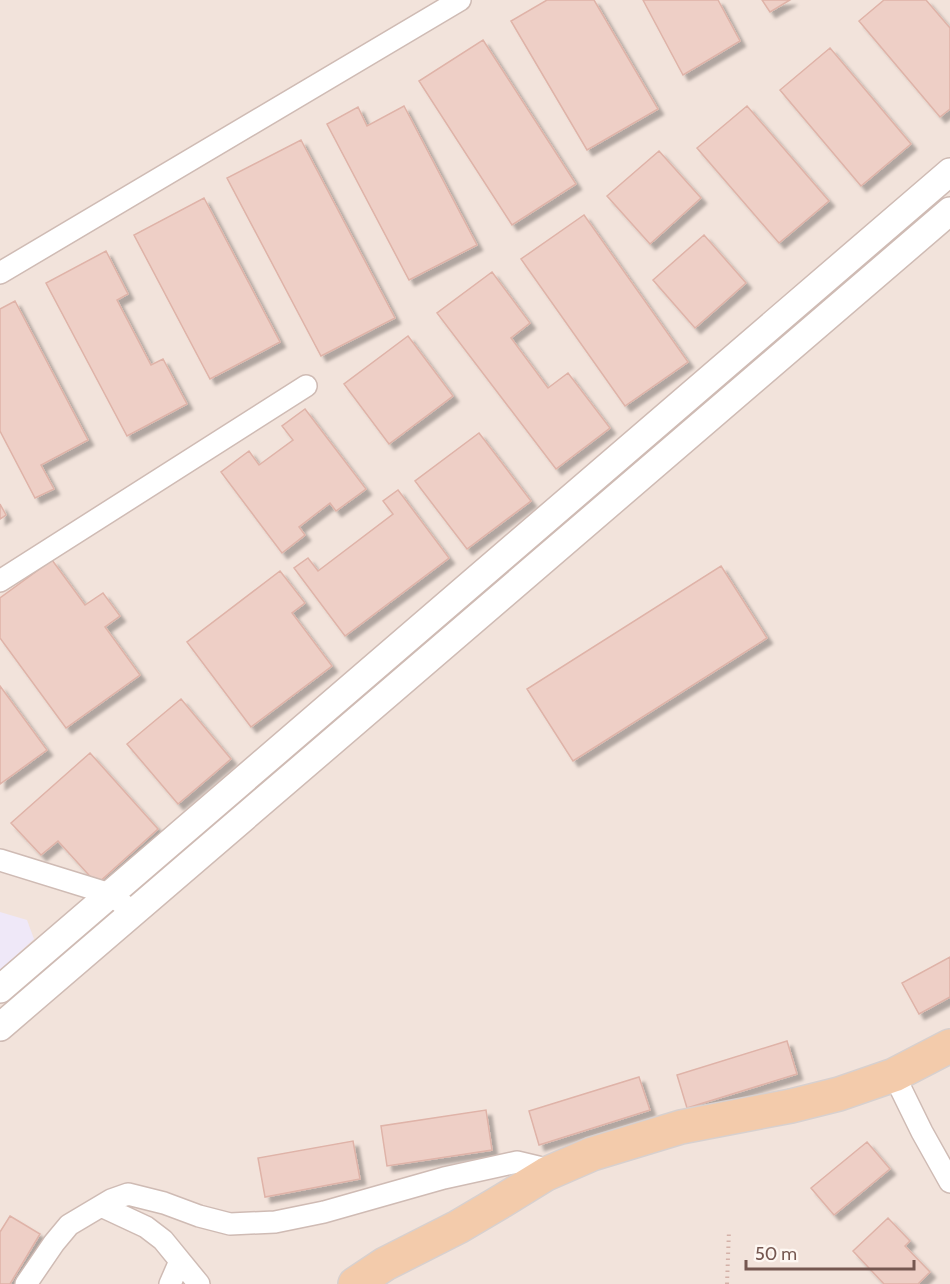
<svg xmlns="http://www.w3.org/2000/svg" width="950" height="1284" font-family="Cabin,sans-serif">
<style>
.residential{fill:#f2e3db}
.education{fill:#efe8f8}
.building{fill:#eecfc6;stroke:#dfb3a8;stroke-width:1.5;filter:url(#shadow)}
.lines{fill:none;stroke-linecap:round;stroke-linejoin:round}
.minor-casing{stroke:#cfbbb4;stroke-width:24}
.tertiary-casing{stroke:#cfbbb4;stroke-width:30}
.primary-casing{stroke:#d8d0ce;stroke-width:36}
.path{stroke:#d4b1a8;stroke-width:4;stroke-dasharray:1.5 4.5;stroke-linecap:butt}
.minor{stroke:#fff;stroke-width:21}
.tertiary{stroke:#fff;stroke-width:27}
.primary{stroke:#f3cbab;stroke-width:33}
</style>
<defs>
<filter id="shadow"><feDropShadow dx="5.5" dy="5.5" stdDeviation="1.5" flood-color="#0004"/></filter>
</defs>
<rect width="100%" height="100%" fill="#fbf2ec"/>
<path class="residential" d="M 0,0 L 950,0 L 950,1284 L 0,1284 Z"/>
<path class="education" d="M 0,912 L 27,920 L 34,939 L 0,970 Z"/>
<path class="building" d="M 547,0 L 594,0 L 658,109 L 587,150 L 511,21 Z
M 643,0 L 718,0 L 740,41 L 683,75 Z
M 762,0 L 790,0 L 770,12 Z
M 884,0 L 926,0 L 950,28 L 950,109 L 940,117 L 859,21 Z
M 483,40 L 576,184 L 512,225 L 419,81 Z
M 830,48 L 911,144 L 861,186 L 780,90 Z
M 404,106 L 477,245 L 409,280 L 327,124 L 358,107 L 367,126 Z
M 747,106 L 829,201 L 779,243 L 697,148 Z
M 301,140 L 395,318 L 321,356 L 227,178 Z
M 659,151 L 701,198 L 650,244 L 607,196 Z
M 204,198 L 280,342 L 210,379 L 134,235 Z
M 584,215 L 688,362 L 625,406 L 521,259 Z
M 704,235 L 746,283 L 695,328 L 653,280 Z
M 106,251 L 128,294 L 117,300 L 151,365 L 163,359 L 187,404 L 127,436 L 46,283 Z
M 492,272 L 530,323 L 511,338 L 548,388 L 568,373 L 610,428 L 556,469 L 437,313 Z
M 15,301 L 88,440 L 41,465 L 54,489 L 35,498 L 0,431 L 0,309 Z
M 408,336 L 453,396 L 389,444 L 344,384 Z
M 305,409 L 366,489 L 336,511 L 330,503 L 299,527 L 305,535 L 282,553 L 221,472 L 249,451 L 259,465 L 293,440 L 282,426 Z
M 479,433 L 531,501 L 467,549 L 415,481 Z
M 398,490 L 449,558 L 345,636 L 294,568 L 308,558 L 318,571 L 393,514 L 383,501 Z
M 0,504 L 6,515 L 0,519 Z
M 52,560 L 85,605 L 103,593 L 120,616 L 105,627 L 140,675 L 66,728 L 0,638 L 0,598 Z
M 721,566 L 767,638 L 573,761 L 527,689 Z
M 280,571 L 305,603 L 292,613 L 332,666 L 251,727 L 187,642 Z
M 0,686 L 47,750 L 0,784 Z
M 181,699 L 231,759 L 178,804 L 127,744 Z
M 90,753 L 158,829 L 97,884 L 58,841 L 41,855 L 11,823 Z
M 950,957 L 950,997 L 919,1014 L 902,983 Z
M 787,1041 L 797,1074 L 687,1108 L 677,1075 Z
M 639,1077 L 650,1110 L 539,1145 L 529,1111 Z
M 486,1110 L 492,1150 L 387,1166 L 381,1126 Z
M 353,1141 L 360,1179 L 265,1197 L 258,1158 Z
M 867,1142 L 890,1169 L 834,1215 L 811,1188 Z
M 10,1216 L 40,1234 L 10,1284 L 0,1284 L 0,1232 Z
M 888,1218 L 910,1241 L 905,1246 L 930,1272 L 918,1284 L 884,1284 L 853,1251 Z"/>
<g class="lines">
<g class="minor-casing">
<path id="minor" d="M 0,273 L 460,0
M 0,581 L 306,386
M 0,860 L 110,894 L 133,912
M 894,1075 L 922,1132 L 950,1182
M 101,1206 L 146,1227 L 163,1240 L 199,1284
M 26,1284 L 54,1243 L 69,1225 L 111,1200 L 128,1194 L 164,1203 L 199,1216 L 230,1224 L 275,1222 L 324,1212 L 444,1178 L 517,1162 L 538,1167 L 546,1174
M 170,1284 L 180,1261"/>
</g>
<g class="tertiary-casing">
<path id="tertiary" d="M 0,989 L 950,172
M 0,1027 L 950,211"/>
</g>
<g class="primary-casing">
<path id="primary" d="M 355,1284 L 385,1264 L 458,1227 L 502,1201 L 546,1174 L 592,1154 L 681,1127 L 791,1106 L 839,1094 L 894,1075 L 950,1046"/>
</g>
<path class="path" d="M 727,1284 L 729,1230"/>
<use href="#minor" class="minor"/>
<use href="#tertiary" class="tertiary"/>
<use href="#primary" class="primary"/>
</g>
<path d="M746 1260v9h168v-9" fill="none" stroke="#755750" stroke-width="3"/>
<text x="755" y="1260" font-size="18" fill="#755750" stroke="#fef7f2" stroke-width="4.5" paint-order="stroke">50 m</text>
</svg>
